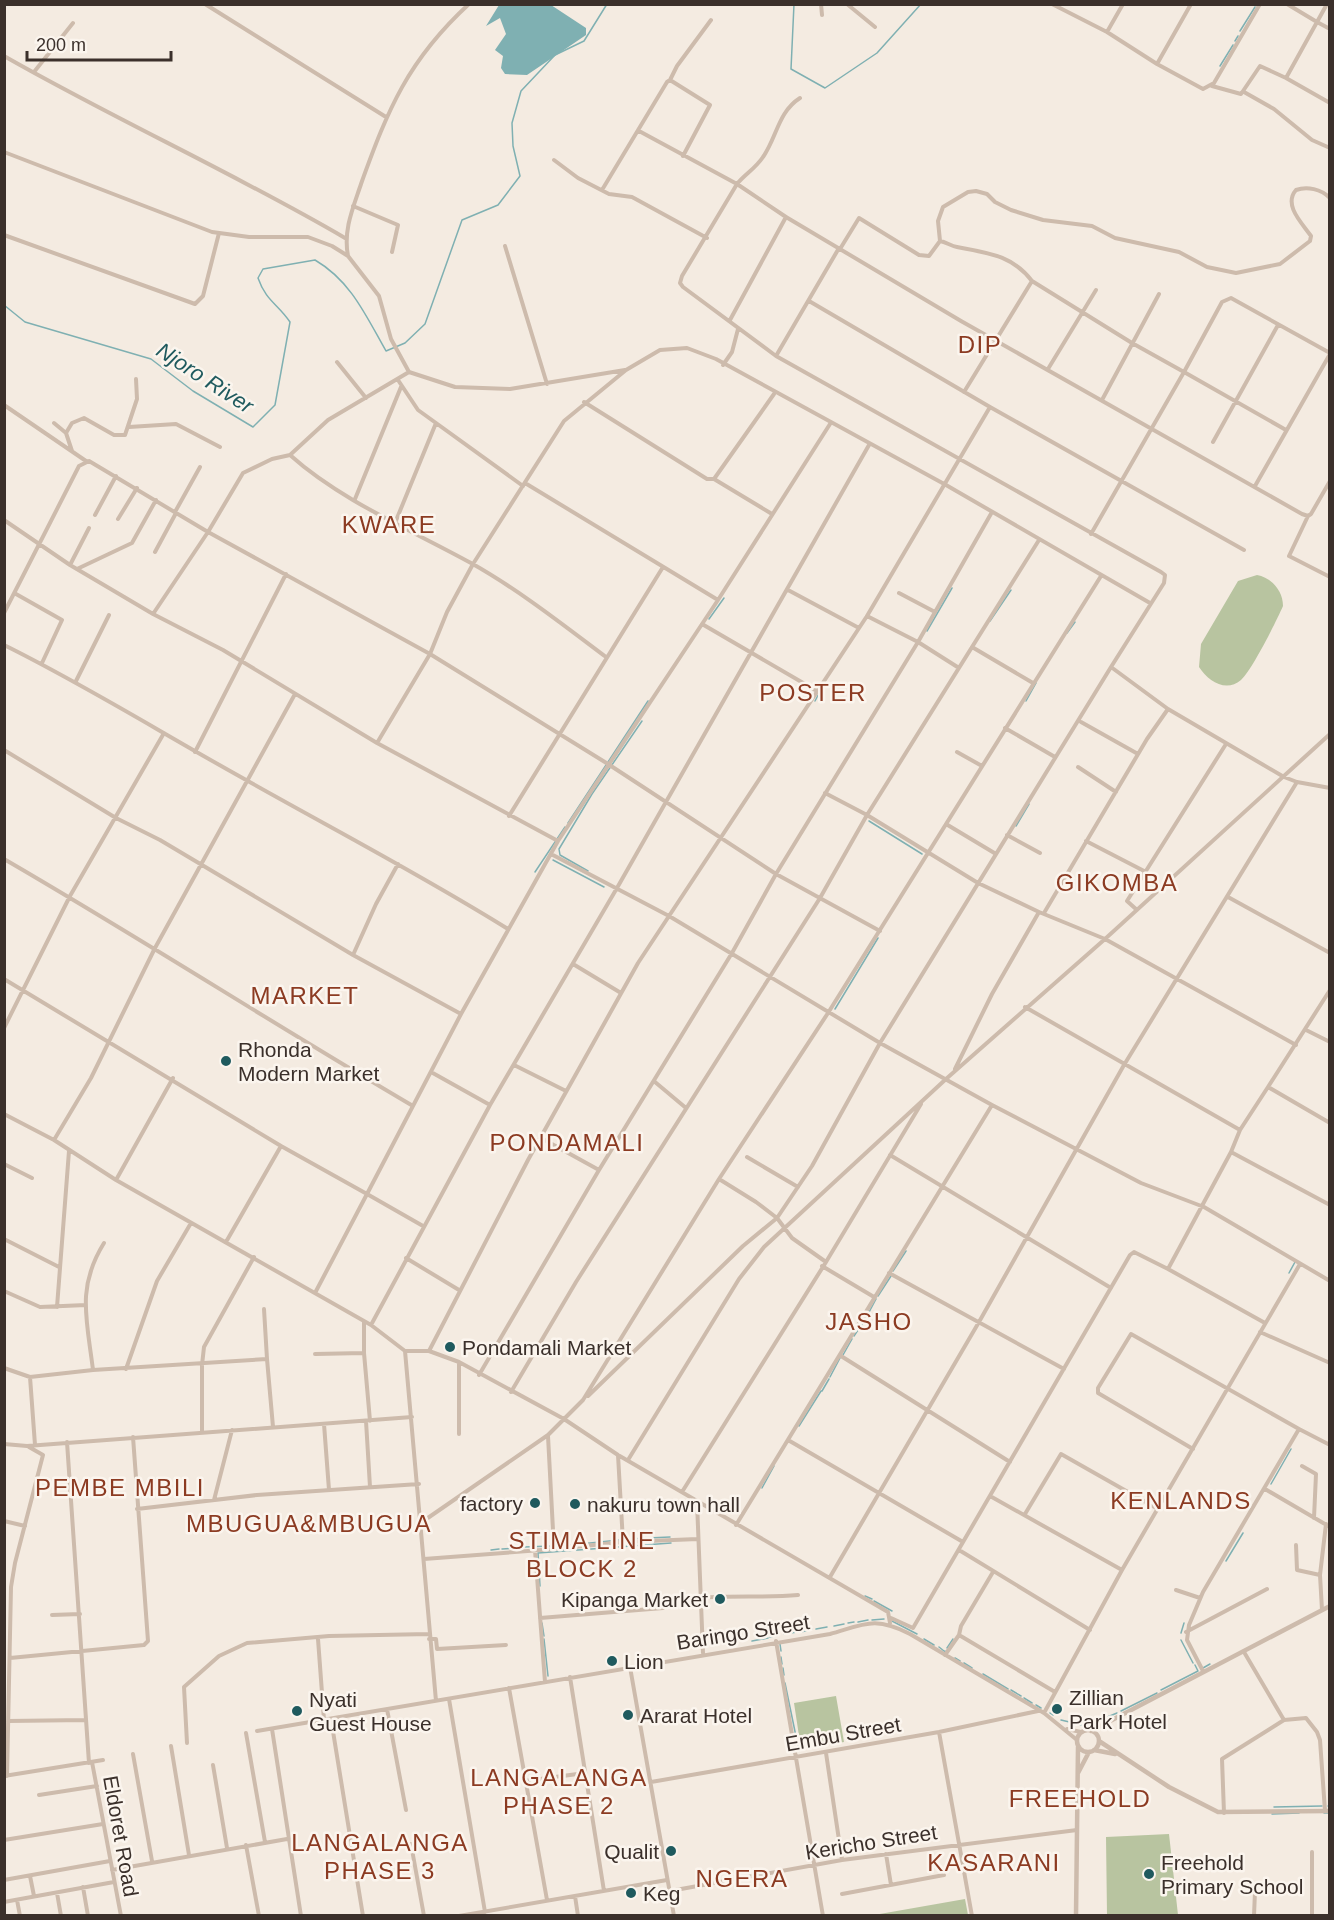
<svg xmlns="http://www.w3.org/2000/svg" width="1334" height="1920" font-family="Arial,sans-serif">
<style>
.green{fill:#b8c4a0}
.water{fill:#7fb0b2}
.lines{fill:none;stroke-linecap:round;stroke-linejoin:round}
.stream{stroke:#7fb0b2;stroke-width:1.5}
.minor{stroke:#cdbbac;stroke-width:4}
.tertiary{stroke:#cdbbac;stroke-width:4.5}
.poi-dot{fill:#1f5a5e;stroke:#fbf5ee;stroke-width:2}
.labels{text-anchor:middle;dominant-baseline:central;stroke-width:5;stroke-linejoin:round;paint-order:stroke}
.poi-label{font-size:21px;fill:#3b302b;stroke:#fbf5ee;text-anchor:start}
.street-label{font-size:21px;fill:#3b302b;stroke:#fbf5ee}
.water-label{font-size:22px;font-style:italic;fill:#1f5a5e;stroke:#fbf5ee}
.quarter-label{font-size:24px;letter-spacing:1.5px;fill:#8c3b22;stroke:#fbf5ee}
</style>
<rect width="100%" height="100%" fill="#f4ebe1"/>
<path class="green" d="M 1257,575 C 1272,578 1283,591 1283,606 C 1276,622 1252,670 1241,680 C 1226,693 1208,681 1199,667 L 1201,644 L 1238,581 Z
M 836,1696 L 844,1742 L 801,1749 L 794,1703 Z
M 1169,1834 L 1178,1915 L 1107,1915 L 1106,1837 Z
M 965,1899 L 968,1915 L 874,1915 Z"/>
<path class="water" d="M 551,5 L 586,28 L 586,35 L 527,75 L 505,74 L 501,68 L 503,56 L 495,50 L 506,34 L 500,18 L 486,26 L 499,5 Z"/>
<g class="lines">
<path class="stream" d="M 794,4 L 791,69 L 825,88 L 877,53 L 921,4
M 1240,31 L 1255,7
M 1235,41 L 1238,36
M 1220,66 L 1233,45
M 4,305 L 25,322 L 151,359 L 193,391 L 253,427 L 275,405 L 290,322 C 278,304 266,301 258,278 L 263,269 L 315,260 C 351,281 366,316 386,351 L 405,343 L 425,324 L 462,220 L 498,205 L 520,176 L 513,146 L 512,123 L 521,91 L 555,55 L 584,41 L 607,4
M 709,619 L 724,598
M 990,621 L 1011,590
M 927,631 L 952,588
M 1067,633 L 1075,622
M 815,701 L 824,684
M 1026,701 L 1036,683
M 869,821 L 922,854
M 568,823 L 648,701
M 1016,826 L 1029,804
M 553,860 L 604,887
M 588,871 L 560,855 L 559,849 L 592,794 L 642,721
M 535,872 L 565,827
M 835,1009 L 878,938
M 893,1271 L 906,1251
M 1289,1273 L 1295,1262
M 878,1296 L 891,1276
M 867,1316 L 876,1299
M 854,1336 L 866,1318
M 843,1355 L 852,1339
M 830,1377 L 840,1358
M 822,1391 L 829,1379
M 799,1426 L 821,1391
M 1271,1484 L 1291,1449
M 762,1488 L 774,1466
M 627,1539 L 670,1537
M 561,1546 L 619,1540
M 524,1547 L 552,1546
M 518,1548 L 522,1547
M 502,1549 L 515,1548
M 491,1550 L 499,1549
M 1226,1561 L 1243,1533
M 540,1586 L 538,1553 L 671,1543
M 865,1596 L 872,1599
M 874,1601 L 892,1611
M 872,1620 L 884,1619
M 892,1621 L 917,1634
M 858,1622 L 868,1620
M 542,1623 L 544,1636
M 848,1623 L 854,1622
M 834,1626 L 844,1624
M 816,1629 L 827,1627
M 801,1632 L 812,1629
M 1181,1633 L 1184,1623
M 784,1634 L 797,1632
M 770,1637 L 779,1635
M 544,1639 L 548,1676
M 924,1639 L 934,1645
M 1181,1640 L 1193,1663
M 752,1641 L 768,1638
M 780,1644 L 781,1651
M 939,1647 L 944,1651
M 947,1648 L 953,1639
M 945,1652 L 945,1651
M 781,1657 L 782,1664
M 955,1658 L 960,1661
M 964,1663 L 972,1668
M 783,1668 L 784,1675
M 1203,1668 L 1210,1664
M 983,1674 L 1008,1689
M 785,1683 L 799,1751
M 1011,1690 L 1021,1696
M 1161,1690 L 1198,1671 L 1195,1665
M 1024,1698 L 1032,1703
M 1036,1705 L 1041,1708
M 1121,1711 L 1157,1693
M 1050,1713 L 1053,1715
M 1061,1720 L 1082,1725
M 1088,1725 L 1117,1713
M 1328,1806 L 1330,1806
M 1274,1807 L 1322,1806
M 1324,1813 L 1330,1813
M 1272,1814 L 1299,1813"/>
<path class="minor" d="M 205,4 L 386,117
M 821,4 L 822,15
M 847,4 L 875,27
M 1052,4 L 1107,32 L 1123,4
M 1191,4 L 1157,64 L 1203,89 L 1214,83 L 1260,4
M 1287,4 L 1317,22 L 1327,4
M 1107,32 L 1157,64
M 4,56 C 116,120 234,173 345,238
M 34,72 L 73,23
M 1286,78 L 1330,103
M 670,80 L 677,66 L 711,20
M 1212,86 L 1241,94 L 1260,66 L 1286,78 L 1317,22 L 1330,29
M 1244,92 L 1274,109 L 1312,140 L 1330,148
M 800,98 C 778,112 777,137 763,157 C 755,169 745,174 737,184 L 682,276 L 680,283 L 683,287 L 776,356 L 1161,572 L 1165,575 L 1164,583 L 1111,667 L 1168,709 L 1284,777 L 1297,782 L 1330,788
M 639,131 L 737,184 L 786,217 L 730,320
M 4,152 L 212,232 L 249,237 L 308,237 L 332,246 L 348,256 L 379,296 L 391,339 L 409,372 L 455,387 L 510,389 L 625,370
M 554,160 L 578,178 L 609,194 L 632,197 L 707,238
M 602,190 L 667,82 L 670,80 L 710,105 L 683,156
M 353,206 L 398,225 L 392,252
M 786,217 L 961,321 L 1302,514 L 1308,516 L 1311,514 L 1330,481
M 4,235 L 195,304 L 203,296 L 219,233
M 940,241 L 938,221 L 943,207 L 968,192 L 976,191 L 987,194 L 995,202 L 1011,210 L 1043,220 L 1092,226 L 1115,238 L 1179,252 L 1207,267 L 1236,273 L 1280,264 L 1310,241 L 1311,236 C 1302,223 1283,205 1296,190 C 1307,186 1321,189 1330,198
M 505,246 L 547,384
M 840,249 L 859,218 L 919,255 L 929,256 L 940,241 C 946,242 951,246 957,247 C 988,253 1012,255 1032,281
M 348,256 C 343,230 353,208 361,184 C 388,109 408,60 469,4
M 809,301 L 990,407
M 776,356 L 839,248
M 337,362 L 366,398
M 723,365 L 732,352 L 738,329
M 1048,369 L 1096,290
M 398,380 L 418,410 L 523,486
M 964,392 L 1032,281 L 1132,343 L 1184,372 L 1091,534
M 1102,400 L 1159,294
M 584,402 L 707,479 L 714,479 L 772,514
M 4,405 L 86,461
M 54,423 L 66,433 L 72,451
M 129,427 L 176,424 L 220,447
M 1286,430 L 1184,372 L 1222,302 L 1231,298 L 1330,353
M 66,433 L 72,423 L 84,418 L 114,435 L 125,435 L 137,399 L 136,379
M 1213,442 L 1278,325
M 290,455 C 340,500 411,530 471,563 C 519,590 562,624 606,657
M 714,479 L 774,394
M 525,483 L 718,600
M 1255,486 L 1330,354
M 355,499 L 401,387
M 175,512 L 200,467
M 95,515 L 116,476
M 1308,516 L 1289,556 L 1330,577
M 118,519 L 137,488
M 4,520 L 70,565 L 153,614 L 223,650 L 377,743 L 558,841
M 395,523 L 436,423
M 155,552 L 176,513
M 70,565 L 89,528
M 77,569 L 132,543 L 156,500
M 788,590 L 859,628
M 899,593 L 935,612
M 16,594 L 62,620 L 42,663
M 4,613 L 79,466 L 89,461 L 208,532 L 430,654 L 608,764 L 776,874 L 880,931
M 153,614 L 208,532 L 243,473 L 272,459 L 290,455 L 328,420 L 409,372
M 867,616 L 918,642 L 959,668
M 702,624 L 817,691
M 4,645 C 85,685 160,732 239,776 C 329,827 420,874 508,929
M 972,647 L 1033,683
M 76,681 L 109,615
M 1081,722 L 1138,754
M 1005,728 L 1055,757
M 377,743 L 430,654 L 447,612 L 473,564 L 564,421 L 626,370 L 660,350 L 687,348 L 716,359 L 946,485 L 1150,603
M 4,750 L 116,818 L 160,840 L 353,955 L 461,1014
M 195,752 L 286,574
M 957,752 L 982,766
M 1078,767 L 1116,792
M 825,793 L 867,815 L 978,883 L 1039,912 L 1105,939 L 1296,1045
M 509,816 L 663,567
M 946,824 L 996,854
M 1007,835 L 1040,853
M 1086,841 L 1146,872
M 551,854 L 669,916 L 880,1043 L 992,1105 L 1141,1183 L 1204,1207 L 1330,1281
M 4,859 C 142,939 275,1025 413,1106
M 1228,897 L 1330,953
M 1137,910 L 1127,901 L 1226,744
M 1044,913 L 1147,739 L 1168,709
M 353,955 L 376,904 L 398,864
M 573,964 L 621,993
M 4,979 L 281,1146 L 367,1194 L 315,1293
M 1330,990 L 1268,1087 L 1330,1123
M 1025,1007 L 1240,1130
M 4,1028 L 70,896 L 164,733
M 1306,1030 L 1330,1042
M 514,1065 L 566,1091
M 955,1069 L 992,994 L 1039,912
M 431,1072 L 490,1105
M 655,1082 L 686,1108
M 4,1114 L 54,1140 L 116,1180 L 371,1325 L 405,1351 L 436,1701
M 541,1138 L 599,1170
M 54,1140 L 91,1078 L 155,948 L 295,694
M 1231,1152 L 1240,1130 L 1268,1087
M 890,1155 L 1111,1288
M 747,1157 L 798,1187
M 4,1164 L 32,1178
M 116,1180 L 173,1078
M 423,1226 L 367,1194 L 461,1014 L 558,841 L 718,600 L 830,424
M 4,1239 L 59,1267
M 226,1242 L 281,1146
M 406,1258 L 459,1290
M 826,1262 L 792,1238 L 777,1218 L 812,1166 L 880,1043 L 1111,667
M 822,1266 L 874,1297
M 889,1273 L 1064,1369
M 4,1291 L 40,1307 L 86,1305
M 57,1307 L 69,1151
M 264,1309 L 267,1359
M 364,1322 L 364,1353 L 370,1421
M 1265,1323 L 1168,1269 L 1231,1152 L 1330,1205
M 371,1325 L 490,1105 L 617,888 L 869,445
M 1260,1332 L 1330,1363
M 405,1351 L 429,1351 L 459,1362 L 564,1419 L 618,1455 L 888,1612 L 890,1623
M 429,1351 L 528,1160 L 638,963 L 867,616 L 990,407 L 1244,550
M 315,1354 L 364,1353
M 841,1356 L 1010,1462
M 4,1368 L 30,1377 L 93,1370 L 267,1359 L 273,1427
M 126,1369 L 157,1281 L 191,1223
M 93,1370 C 87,1320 76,1288 104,1243
M 479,1375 L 599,1170 L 732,953 L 776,874 L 918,642 L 992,512
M 30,1377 L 35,1445
M 511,1392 L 576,1282 L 820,898 L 867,815 L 1039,540
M 588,1396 L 743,1246 L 777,1218 L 756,1202 L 719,1179
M 366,1421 L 370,1487
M 324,1424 L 329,1490
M 202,1432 L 202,1365 L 204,1347 L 254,1257
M 459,1434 L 459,1363
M 548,1436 L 554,1549 L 623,1542
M 788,1440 L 963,1542
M 67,1442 L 89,1763
M 4,1444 L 27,1446 L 412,1417
M 1193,1449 L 1098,1393 L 1098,1388 L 1131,1334 L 1299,1429
M 618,1455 L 623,1542 L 698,1539
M 628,1460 L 739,1279 L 764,1247 L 946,1079 L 1105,939 L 1330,734
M 1302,1466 L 1316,1474 L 1314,1518
M 1265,1489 L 1330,1527
M 682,1492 L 826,1262 L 921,1104
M 990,1496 L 1122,1570
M 214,1500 L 232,1430
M 697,1502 L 703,1653
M 137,1509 L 257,1495 L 419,1484
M 1025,1514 L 1061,1454 L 1158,1509
M 4,1521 L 25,1526
M 422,1522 L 548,1435 L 583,1400 L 719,1179 L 828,1013 L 1101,576
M 736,1525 L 992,1105
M 1296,1545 L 1297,1570 L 1320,1575
M 535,1550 L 545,1682
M 959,1550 L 1090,1630
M 424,1559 L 554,1549
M 993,1572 L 961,1626 L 959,1635 L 1055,1692
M 830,1577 L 979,1322 L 1124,1065 L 1297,782
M 1176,1590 L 1200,1598
M 699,1598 C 733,1595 765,1598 798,1595
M 1322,1610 L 1320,1575 L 1326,1524
M 52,1615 L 80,1614
M 540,1618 L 663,1608
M 891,1618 L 913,1628 L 1130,1255 L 1134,1252 L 1168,1269
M 1186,1632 L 1267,1589
M 318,1639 L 324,1720
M 429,1639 L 436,1639 L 437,1649 L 506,1645
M 776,1641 L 823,1916
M 945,1655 L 959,1635
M 10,1658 L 144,1645 L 148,1641 L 133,1437
M 630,1667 L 674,1916
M 1203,1671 L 1187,1640 L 1189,1625 L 1203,1592 L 1299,1429 L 1330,1445
M 570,1677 L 604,1891
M 509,1688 L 547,1900
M 449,1699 L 485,1912
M 387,1709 L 406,1810
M 1044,1713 L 1122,1570 L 1300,1264
M 331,1719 L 363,1916
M 1284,1720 L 1306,1718 L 1317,1732 L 1320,1740 L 1325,1811
M 8,1721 L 86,1720
M 272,1729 L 301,1916
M 1067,1729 L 1081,1732
M 257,1731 L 830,1634 C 865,1624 875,1616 910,1634 L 1044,1713 L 1077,1740
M 939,1732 L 972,1916
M 246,1733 L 265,1842
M 187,1743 L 184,1687 L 219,1656 L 247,1643 L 329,1636 L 429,1634
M 171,1746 L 189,1855
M 826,1753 L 842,1860
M 133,1754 L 152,1861
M 92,1762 L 121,1916
M 213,1765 L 227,1848
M 4,1776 L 103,1760
M 7,1776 L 11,1587 L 15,1563 L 43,1455 L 29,1447
M 525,1781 L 585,1773
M 651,1782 L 939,1732 L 1038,1711
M 39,1795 L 97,1786
M 1224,1813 L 1222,1759 L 1284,1720 L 1244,1652
M 4,1840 L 103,1824
M 411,1844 L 424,1916
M 246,1845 L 259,1916
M 886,1854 L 891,1885
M 112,1870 L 287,1839
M 30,1876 L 34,1896
M 4,1880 L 110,1861
M 83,1887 L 88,1916
M 670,1891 L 842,1860 L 1077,1830
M 57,1893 L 61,1916
M 842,1894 L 944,1875
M 575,1896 L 578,1916
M 17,1900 L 20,1916
M 4,1902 L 114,1882
M 459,1916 L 667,1880
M 1254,1916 L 1255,1891
M 1312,1916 L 1312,1852"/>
<path class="tertiary" d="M1077 1741a11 11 0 1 1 22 0a11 11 0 1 1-22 0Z
M 1091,1731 L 1330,1606
M 1099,1741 L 1169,1787 L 1218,1812 L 1330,1811
M 1094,1750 L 1115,1754
M 1078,1773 L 1089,1752
M 1076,1916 L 1078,1747"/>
</g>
<g class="poi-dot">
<circle cx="226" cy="1061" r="6"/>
<circle cx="450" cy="1347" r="6"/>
<circle cx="535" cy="1503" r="6"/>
<circle cx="575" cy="1504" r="6"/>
<circle cx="720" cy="1599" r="6"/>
<circle cx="612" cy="1661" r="6"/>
<circle cx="1057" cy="1709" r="6"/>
<circle cx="297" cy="1711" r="6"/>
<circle cx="628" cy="1715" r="6"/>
<circle cx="671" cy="1851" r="6"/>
<circle cx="1149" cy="1874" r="6"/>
<circle cx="631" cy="1893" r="6"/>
</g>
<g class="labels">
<g class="poi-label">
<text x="238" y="1049">Rhonda<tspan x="238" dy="24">Modern Market</tspan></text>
<text x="462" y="1347">Pondamali Market</text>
<text x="523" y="1503" text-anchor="end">factory</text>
<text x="587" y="1504">nakuru town hall</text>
<text x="708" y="1599" text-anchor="end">Kipanga Market</text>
<text x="624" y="1661">Lion</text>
<text x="1069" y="1697">Zillian<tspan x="1069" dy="24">Park Hotel</tspan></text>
<text x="309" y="1699">Nyati<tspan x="309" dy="24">Guest House</tspan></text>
<text x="640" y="1715">Ararat Hotel</text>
<text x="659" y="1851" text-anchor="end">Qualit</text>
<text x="1161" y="1862">Freehold<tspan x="1161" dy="24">Primary School</tspan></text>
<text x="643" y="1893">Keg</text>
</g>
<g class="street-label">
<text transform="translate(743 1632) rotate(-9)">Baringo Street</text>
<text transform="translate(843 1734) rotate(-10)">Embu Street</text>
<text transform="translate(121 1836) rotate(80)">Eldoret Road</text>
<text transform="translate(871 1842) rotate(-9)">Kericho Street</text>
</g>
<g class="water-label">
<text transform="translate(205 378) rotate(33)">Njoro River</text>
</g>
<g class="quarter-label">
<text x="980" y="344">DIP</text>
<text x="389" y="524">KWARE</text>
<text x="813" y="692">POSTER</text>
<text x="1117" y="882">GIKOMBA</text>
<text x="305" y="995">MARKET</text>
<text x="567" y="1142">PONDAMALI</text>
<text x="869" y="1321">JASHO</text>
<text x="120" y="1487">PEMBE MBILI</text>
<text x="1181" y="1500">KENLANDS</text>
<text x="309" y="1523">MBUGUA&amp;MBUGUA</text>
<text x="582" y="1540">STIMA LINE<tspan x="582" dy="28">BLOCK 2</tspan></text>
<text x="559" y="1777">LANGALANGA<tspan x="559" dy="28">PHASE 2</tspan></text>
<text x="1080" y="1798">FREEHOLD</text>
<text x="380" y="1842">LANGALANGA<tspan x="380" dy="28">PHASE 3</tspan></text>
<text x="994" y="1862">KASARANI</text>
<text x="742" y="1878">NGERA</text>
</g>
</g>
<rect width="1334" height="1920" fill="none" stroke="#3b302b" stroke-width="12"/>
<path d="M27 51v9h144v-9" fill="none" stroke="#3b302b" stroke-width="3"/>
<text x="36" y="51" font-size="18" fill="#3b302b" stroke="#fbf5ee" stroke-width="4.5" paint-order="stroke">200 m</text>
</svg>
